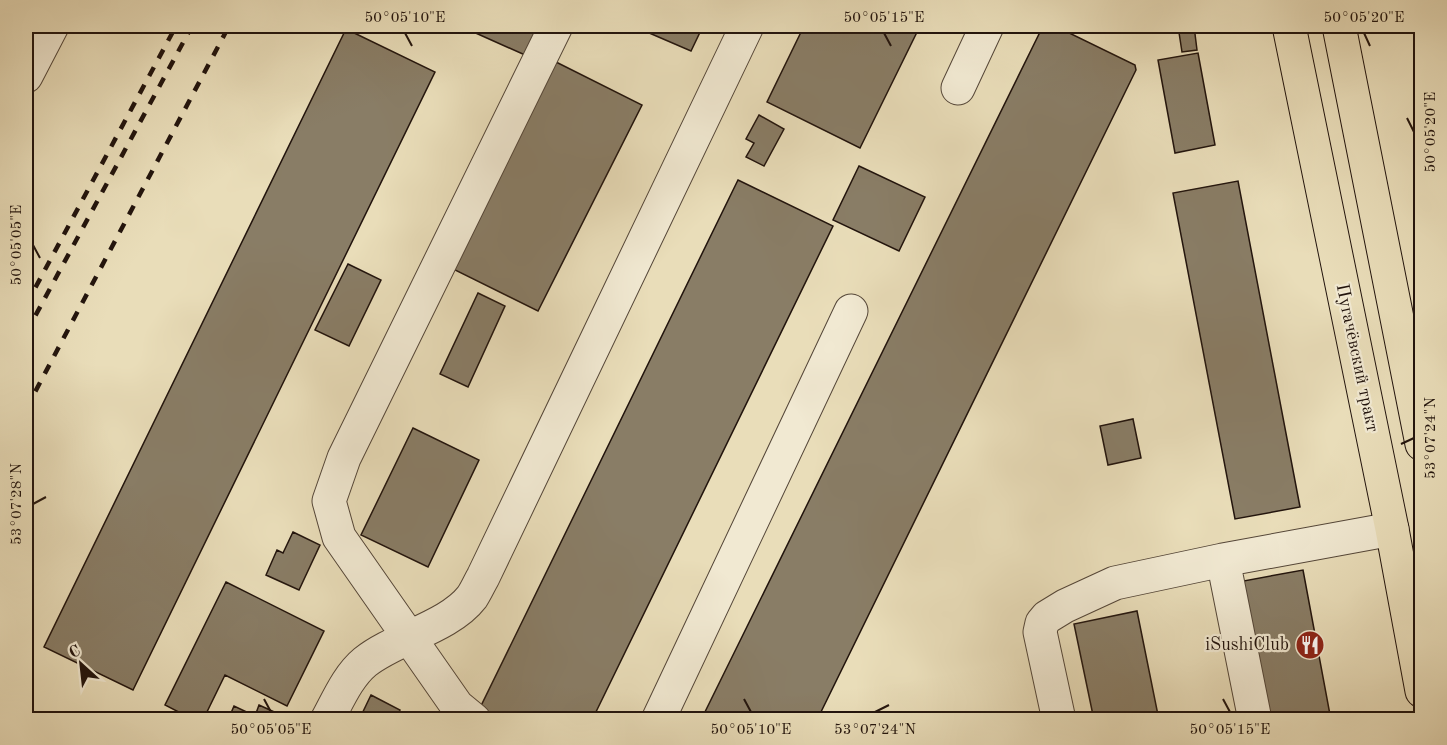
<svg xmlns="http://www.w3.org/2000/svg" width="1447" height="745" font-family="'Old Standard TT',serif">
<style>
.building{fill:#897d66;stroke:#22140d;stroke-width:1.5}
.lines{fill:none;stroke-linecap:round;stroke-linejoin:round}
.minor-casing{stroke:#544638;stroke-width:35}
.major-casing{stroke:#22140d;stroke-width:35}
.minor{stroke:#f1e9d2;stroke-width:33}
.major{stroke:#e9ddb9;stroke-width:33}
.rail{stroke:#22140d;stroke-width:4.5;stroke-dasharray:10 10;stroke-linecap:butt}
.ticks{fill:none;stroke:#22140d;stroke-width:2}
.labels{text-anchor:middle;dominant-baseline:central;stroke-width:4.5;stroke-linejoin:round;paint-order:stroke}
.street-label{font-size:18px;fill:#22140d;stroke:#f1e9d2}
.poi-label{font-size:18px;fill:#22140d;stroke:#f1e9d2;text-anchor:end}
.neatline{fill:none;stroke:#22140d;stroke-width:2}
.ticks-label{font-size:15px;text-anchor:middle;fill:#22140d}
</style>
<rect width="100%" height="100%" fill="#e9ddb9"/>
<filter id="stains"><feTurbulence type="fractalNoise" baseFrequency=".00333" numOctaves="4"/><feColorMatrix values="0 0 0 0 .2 0 0 0 0 .09 0 0 0 0 .02 0 0 0 .5 -.17"/></filter>
<radialGradient id="worn" r=".72"><stop offset=".6" stop-color="#630" stop-opacity="0"/><stop offset="1" stop-color="#630" stop-opacity=".3"/></radialGradient>
<path class="building" d="M 460,26 L 538,26 L 525,55 Z
M 633,26 L 703,26 L 691,51 Z
M 804,26 L 920,26 L 860,148 L 767,102 Z
M 1043,26 L 1055,26 L 1135,65 L 1136,70 L 817,720 L 701,720 Z
M 1178,26 L 1194,26 L 1197,50 L 1182,52 Z
M 346,29 L 435,72 L 133,690 L 44,647 Z
M 1198,53 L 1215,145 L 1175,153 L 1158,60 Z
M 556,62 L 642,105 L 538,311 L 451,268 Z
M 759,115 L 784,129 L 764,166 L 746,157 L 754,143 L 746,139 Z
M 859,166 L 925,197 L 899,251 L 833,220 Z
M 738,180 L 833,226 L 592,720 L 494,720 L 478,712 Z
M 1238,181 L 1300,507 L 1235,519 L 1173,193 Z
M 348,264 L 381,280 L 349,346 L 315,330 Z
M 478,293 L 505,306 L 468,387 L 440,374 Z
M 1133,419 L 1141,458 L 1108,465 L 1100,426 Z
M 413,428 L 479,460 L 428,567 L 361,535 Z
M 293,532 L 320,545 L 299,590 L 266,575 L 277,550 L 283,553 Z
M 1303,570 L 1331,720 L 1264,720 L 1238,582 Z
M 226,582 L 324,631 L 287,706 L 225,675 L 203,720 L 194,720 L 165,705 Z
M 1137,611 L 1159,720 L 1094,720 L 1074,624 Z
M 371,695 L 400,710 L 395,720 L 359,720 Z
M 259,705 L 283,716 L 282,720 L 228,720 L 234,706 L 255,716 Z"/>
<g class="lines">
<g class="minor-casing">
<path id="minor" d="M 26,76 L 52,26
M 958,88 L 987,26
M 1223,560 L 1255,720
M 327,720 C 338,700 348,676 365,662 C 395,638 449,627 472,597 C 476,591 479,584 483,577 L 747,26
M 474,720 L 457,706 L 339,537 L 329,501 L 344,458 L 556,26
M 658,720 L 851,311
M 1059,720 L 1040,632 L 1042,623 L 1047,617 L 1065,606 L 1115,583 L 1223,560 L 1392,529"/>
</g>
<g class="major-casing">
<path id="major" d="M 1289,26 L 1392,529 L 1422,691
M 1339,26 L 1422,444"/>
</g>
<use href="#minor" class="minor"/>
<use href="#major" class="major"/>
<path class="rail" d="M 26,305 L 176,26
M 26,333 L 192,26
M 26,409 L 229,26"/>
</g>
<path class="ticks" d="M 405,33 L 412,46M 884,33 L 891,46M 1364,33 L 1370,46M 1407,118 L 1414,132M 33,245 L 40,258M 1401,444 L 1414,438M 33,504 L 46,497M 264,699 L 271,712M 744,699 L 751,712M 1223,699 L 1230,712M 875,712 L 889,705"/>
<defs>
<g id="restaurant-disc" transform="scale(1.5)"><circle r="9.5" fill="#8f2418" stroke="#f1e9d2"/><path d="M-5-6h1v4h1v-4h1v4h1v-4h1v5L-1.5 .5V6h-2V.5L-5-1ZM5-6V6H3V1.5H1.5Q1.5-4 5-6Z" fill="#fff"/></g>
</defs>
<g fill-rule="evenodd">
<use href="#restaurant-disc" x="1310" y="645"/>
</g>
<g class="labels">
<g class="street-label">
<text transform="translate(1357 358) rotate(78)">Пугачёвский тракт</text>
</g>
<g class="poi-label">
<text x="1289" y="645">iSushiClub</text>
</g>
</g>
<rect width="1447" height="745" fill="none" stroke="#e9ddb9" stroke-width="66"/>
<g transform="translate(81 664) rotate(333)" stroke="#f1e9d2" stroke-width="4.5" paint-order="stroke">
<path d="M0-4.5L10 22L0 15L-10 22Z" fill="#22140d"/>
<text y="-9" font-size="16" font-weight="bold" text-anchor="middle" fill="#22140d">С</text>
</g>
<rect x="33" y="33" width="1381" height="679" class="neatline"/>
<g class="ticks-label">
<text x="405" y="22">50°05'10"E</text>
<text x="884" y="22">50°05'15"E</text>
<text x="1364" y="22">50°05'20"E</text>
<text transform="translate(1430 132) rotate(-90)" y="5">50°05'20"E</text>
<text transform="translate(16 245) rotate(-90)" y="5">50°05'05"E</text>
<text transform="translate(1430 438) rotate(-90)" y="5">53°07'24"N</text>
<text transform="translate(16 504) rotate(-90)" y="5">53°07'28"N</text>
<text x="271" y="734">50°05'05"E</text>
<text x="751" y="734">50°05'10"E</text>
<text x="875" y="734">53°07'24"N</text>
<text x="1230" y="734">50°05'15"E</text>
</g>
<rect width="100%" height="100%" filter="url(#stains)"/>
<rect width="100%" height="100%" fill="url(#worn)"/>
</svg>
